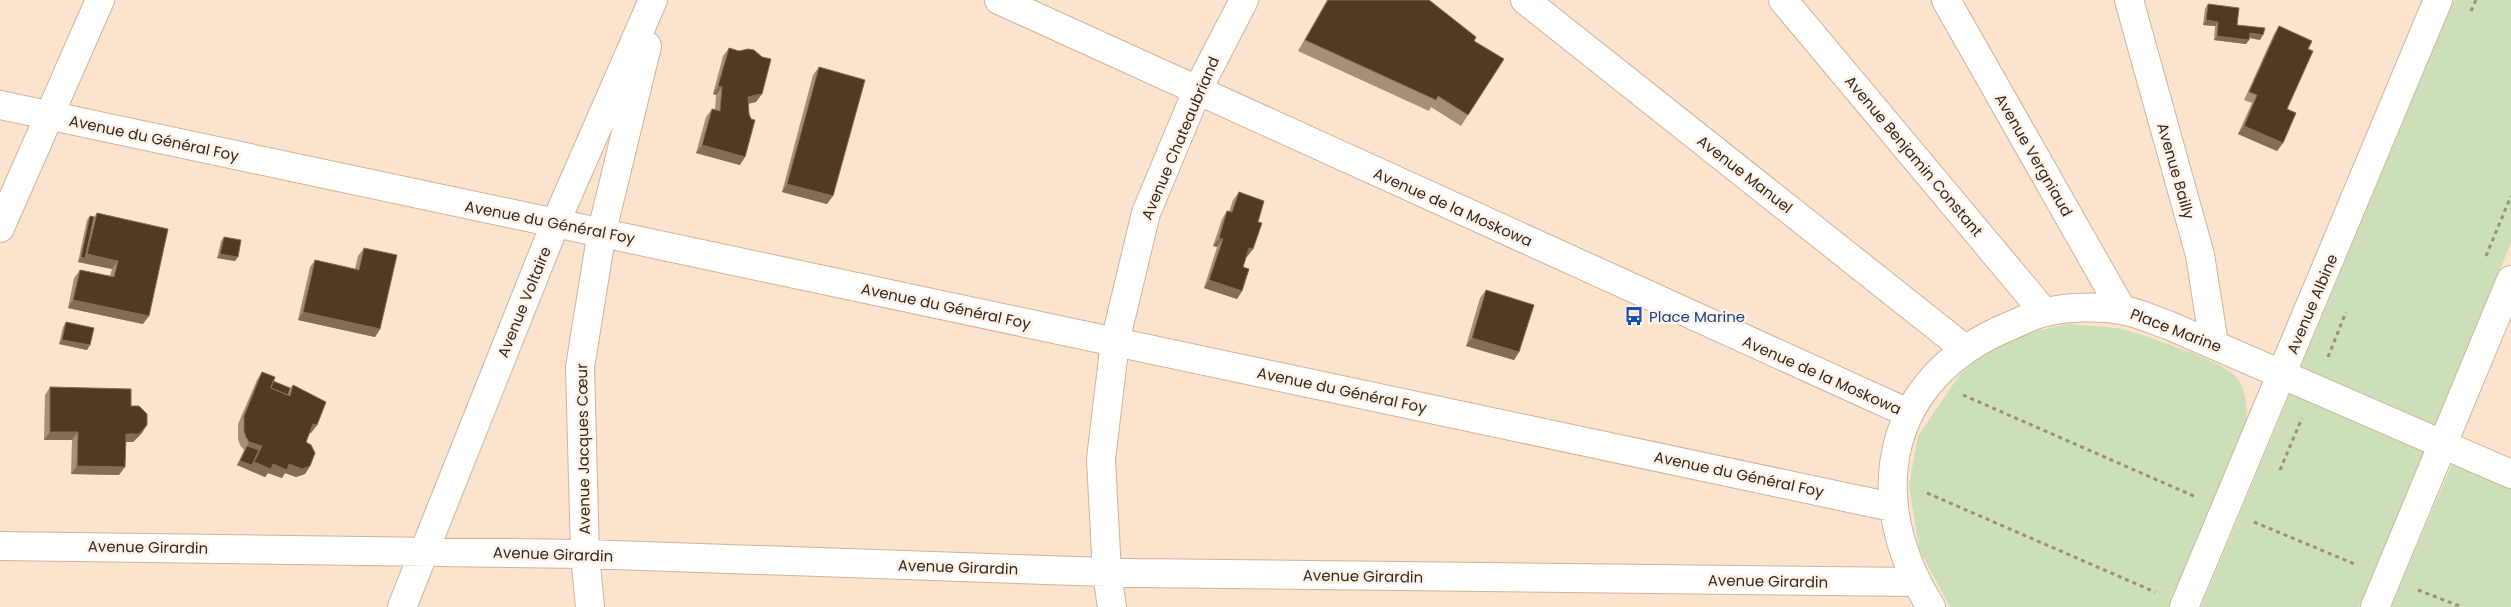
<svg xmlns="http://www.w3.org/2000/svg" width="2511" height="607" font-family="Poppins,sans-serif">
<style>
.green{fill:#ccdfb8}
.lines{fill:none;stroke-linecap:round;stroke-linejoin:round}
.street-casing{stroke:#d1b499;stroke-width:30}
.path{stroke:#9f8d7d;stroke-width:3;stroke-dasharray:4 4;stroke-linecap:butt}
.street{stroke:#fff;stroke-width:28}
.wall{fill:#a68e78}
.shaded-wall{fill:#846c55}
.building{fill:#513922;stroke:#846c55}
.labels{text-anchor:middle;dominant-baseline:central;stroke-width:5;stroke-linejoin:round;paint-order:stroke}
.street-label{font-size:15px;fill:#352a20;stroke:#fff2e7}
.transit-label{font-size:15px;fill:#164399;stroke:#fff2e7;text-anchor:start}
</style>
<rect width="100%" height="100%" fill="#fbe3cd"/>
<path class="green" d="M 2454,0 L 2511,0 L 2511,243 L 2359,607 L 2201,607 Z
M 2069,324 C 2084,326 2100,326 2115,328 C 2136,331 2218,360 2233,374 C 2247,387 2247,406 2247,424 L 2170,607 L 1950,607 L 1919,549 L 1909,485 L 1918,436 L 1961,373 L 1988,351 L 2027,333 Z
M 2453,462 L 2511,489 L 2511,607 L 2391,607 Z"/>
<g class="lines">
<g class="street-casing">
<path id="street" d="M 999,0 L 1908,413
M 1525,0 L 1965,349
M 1783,0 L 2044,312
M 1946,0 L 2122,310
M 2129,0 L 2200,255 L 2214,344
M 0,105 L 1892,507
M 0,228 L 100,0
M 0,546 L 585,554 L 1135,573 L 1915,582
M 402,607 L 555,224 L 653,0
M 590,607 L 585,554 L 580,367 L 602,231 L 647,46
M 1112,607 L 1107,573 L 1101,459 L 1115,342 L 1146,213 L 1197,91 L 1244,0
M 1931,607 C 1862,497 1885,377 2010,326 C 2022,321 2034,314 2046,312 C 2066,307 2100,306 2121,310 C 2137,312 2153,320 2168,325 L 2511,474
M 2184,607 L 2438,0
M 2375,607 L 2511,280"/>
</g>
<path class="path" d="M 2471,11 L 2476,0
M 2486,256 L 2511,196
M 2328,357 L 2346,312
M 1963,395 L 2196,497
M 2280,470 L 2302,418
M 1927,493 L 2155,592
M 2254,522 L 2357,565
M 2418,590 L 2462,607"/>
<use href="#street" class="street"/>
</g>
<path class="wall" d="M 1327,0 L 1429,0 L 1474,41 L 1468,115 L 1461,126 L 1431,107 L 1429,111 L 1298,51 Z
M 2208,4 L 2237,25 L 2260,40 L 2249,38 L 2246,44 L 2214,40 L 2215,26 L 2203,25 L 2205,9 Z
M 2279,26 L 2308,49 L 2287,109 L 2283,143 L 2277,151 L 2238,134 L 2252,103 L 2244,100 L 2274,34 Z
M 729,48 L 756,102 L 748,104 L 740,165 L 696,153 L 706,117 L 712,109 L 715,110 L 716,95 L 713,94 L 723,56 Z
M 819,67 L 827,204 L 782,192 L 813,75 Z
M 1239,192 L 1247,257 L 1246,257 L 1243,267 L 1242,291 L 1237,299 L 1204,288 L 1217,247 L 1213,246 L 1222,219 L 1227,211 L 1229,212 L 1233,200 Z
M 97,213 L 143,324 L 68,308 L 74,278 L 80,270 L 110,276 L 112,269 L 78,262 L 87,220 L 90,216 L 94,217 Z
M 224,237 L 235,261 L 217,258 L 221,241 Z
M 364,248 L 380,329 L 375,337 L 298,320 L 310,267 L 315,260 L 355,269 L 358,256 Z
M 1486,290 L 1519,352 L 1514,360 L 1466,346 L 1480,298 Z
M 66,322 L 87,350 L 59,344 L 63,327 Z
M 262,372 L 273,381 L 290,388 L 293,385 L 317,425 L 311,433 L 310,432 L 306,442 L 310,466 L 305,474 L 296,477 L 285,473 L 282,478 L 268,473 L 265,477 L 237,465 L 244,450 L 240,445 L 238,439 L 238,424 L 257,380 Z
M 50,387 L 131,406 L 142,433 L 133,442 L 126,442 L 119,475 L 71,474 L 72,440 L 44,440 L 45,395 Z"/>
<path class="shaded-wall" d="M 2206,20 L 2218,22 L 2215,26 L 2203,25 Z
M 2250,33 L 2263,35 L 2260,40 L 2247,37 Z
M 2217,36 L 2249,40 L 2246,44 L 2214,40 Z
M 718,86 L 722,87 L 716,95 L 713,94 Z
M 762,94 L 756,102 L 742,105 L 748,97 Z
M 2244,126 L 2283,143 L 2277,151 L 2238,134 Z
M 702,145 L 745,157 L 740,165 L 696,153 Z
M 787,184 L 833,196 L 827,204 L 782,192 Z
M 1219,238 L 1223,239 L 1217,247 L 1213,246 Z
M 1249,248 L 1253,249 L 1247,257 L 1244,256 Z
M 87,254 L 118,261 L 112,269 L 78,262 L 81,257 L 85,258 Z
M 220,254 L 238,257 L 235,261 L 217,258 Z
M 1209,280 L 1242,291 L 1237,299 L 1204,288 Z
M 73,300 L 149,316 L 143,324 L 68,308 Z
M 303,312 L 380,329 L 375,337 L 298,320 Z
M 1472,338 L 1519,352 L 1514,360 L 1466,346 Z
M 62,340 L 90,345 L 87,350 L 59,344 Z
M 313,424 L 317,425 L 311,433 L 308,432 Z
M 147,425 L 142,433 L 133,442 L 120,442 L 126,434 Z
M 50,432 L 78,432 L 72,440 L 44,440 Z
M 249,442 L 262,446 L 256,454 L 247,446 Z
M 240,461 L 252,465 L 254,462 L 273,464 L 310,466 L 305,474 L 296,477 L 285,473 L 282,478 L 268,473 L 265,477 L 237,465 Z
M 77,466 L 125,467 L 119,475 L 71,474 Z"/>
<path class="building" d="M 1328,0 L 1429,0 L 1476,37 L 1474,41 L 1504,59 L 1468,115 L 1438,96 L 1436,100 L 1305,40 Z
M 2208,4 L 2239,8 L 2237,25 L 2265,28 L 2263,35 L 2250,33 L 2249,40 L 2217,36 L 2218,22 L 2206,20 Z
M 2279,26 L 2312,41 L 2308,49 L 2313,51 L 2287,109 L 2296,113 L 2283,143 L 2244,126 L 2257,95 L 2249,92 Z
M 729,48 L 739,51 L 748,49 L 754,50 L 762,57 L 771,59 L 762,94 L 748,97 L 749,114 L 751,119 L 755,120 L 745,157 L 702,145 L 712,109 L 720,111 L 722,87 L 718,86 Z
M 819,67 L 865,80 L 833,196 L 787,184 Z
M 1239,192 L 1264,201 L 1258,222 L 1262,223 L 1253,249 L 1249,248 L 1243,267 L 1249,269 L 1242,291 L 1209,280 L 1223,239 L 1219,238 L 1227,211 L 1232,212 Z
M 97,213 L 168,229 L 149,316 L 73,300 L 80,270 L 114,277 L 118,261 L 87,254 Z
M 90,216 L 94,217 L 85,258 L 81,257 Z
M 224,237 L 241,240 L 238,257 L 220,254 Z
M 364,248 L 397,255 L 380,329 L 303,312 L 315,260 L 359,270 Z
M 1486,290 L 1534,305 L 1519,352 L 1472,338 Z
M 66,322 L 94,328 L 90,345 L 62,340 Z
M 262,372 L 275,377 L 271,388 L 290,396 L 293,385 L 326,402 L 317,425 L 313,424 L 306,442 L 311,445 L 315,453 L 310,466 L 302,469 L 289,464 L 287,470 L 273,464 L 271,469 L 254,462 L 262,446 L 249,442 L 246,437 L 244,431 L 244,416 Z
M 273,381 L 290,388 L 288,395 L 271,388 Z
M 50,387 L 131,389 L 131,406 L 139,406 L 147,414 L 147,425 L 139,434 L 126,434 L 125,467 L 77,466 L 78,432 L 50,432 Z
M 247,446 L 259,450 L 252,465 L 240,461 Z"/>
<defs>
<g id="bus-bare" transform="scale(1.5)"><path d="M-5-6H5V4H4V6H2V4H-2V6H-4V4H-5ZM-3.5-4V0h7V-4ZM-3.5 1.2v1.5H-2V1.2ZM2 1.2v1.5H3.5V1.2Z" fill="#1a4fb4" stroke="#fff2e7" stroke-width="2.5" paint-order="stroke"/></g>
</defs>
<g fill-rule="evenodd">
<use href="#bus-bare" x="1634" y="316"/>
</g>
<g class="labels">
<g class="street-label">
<text transform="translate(154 138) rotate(12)">Avenue du Général Foy</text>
<text transform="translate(1180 138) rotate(-67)">Avenue Chateaubriand</text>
<text transform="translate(2034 155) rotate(60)">Avenue Vergniaud</text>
<text transform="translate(1914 156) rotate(50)">Avenue Benjamin Constant</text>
<text transform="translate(2176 171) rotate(74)">Avenue Bailly</text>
<text transform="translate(1745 174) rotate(38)">Avenue Manuel</text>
<text transform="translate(1453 207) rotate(24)">Avenue de la Moskowa</text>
<text transform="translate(550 222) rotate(11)">Avenue du Général Foy</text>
<text transform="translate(524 302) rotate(-68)">Avenue Voltaire</text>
<text transform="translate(2312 304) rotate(-67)">Avenue Albine</text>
<text transform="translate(946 306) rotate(12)">Avenue du Général Foy</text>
<text transform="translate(2176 330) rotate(21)">Place Marine</text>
<text transform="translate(1822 375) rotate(24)">Avenue de la Moskowa</text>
<text transform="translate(1342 390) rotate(12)">Avenue du Général Foy</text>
<text transform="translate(583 449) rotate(-91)">Avenue Jacques Cœur</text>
<text transform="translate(1739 474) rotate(12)">Avenue du Général Foy</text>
<text transform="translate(148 547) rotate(1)">Avenue Girardin</text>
<text transform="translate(553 554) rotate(2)">Avenue Girardin</text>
<text transform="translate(958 567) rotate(2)">Avenue Girardin</text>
<text transform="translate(1363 576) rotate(1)">Avenue Girardin</text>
<text transform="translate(1768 581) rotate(1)">Avenue Girardin</text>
</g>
<g class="transit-label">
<text x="1649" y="316">Place Marine</text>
</g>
</g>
</svg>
